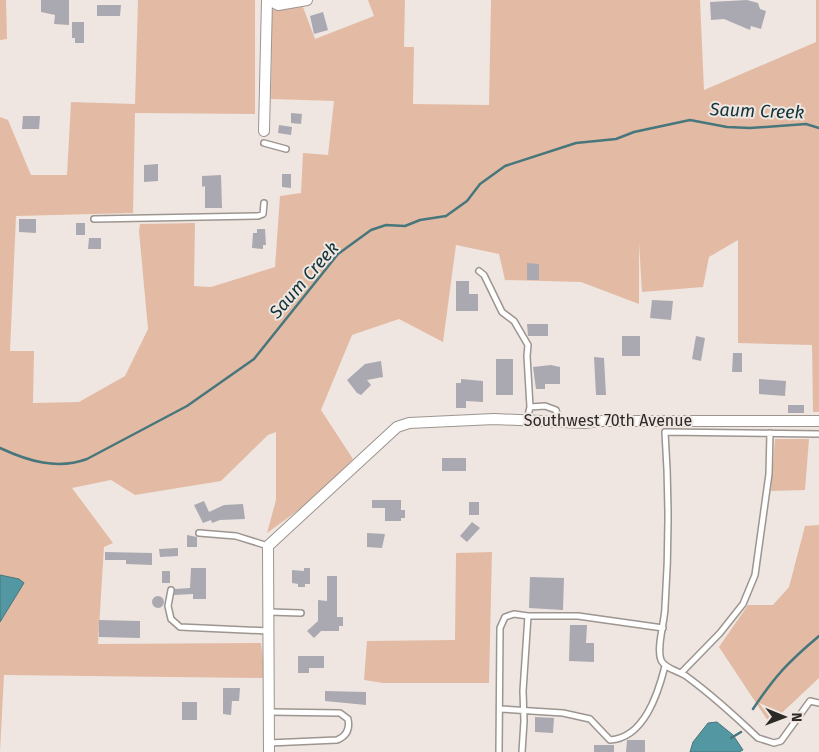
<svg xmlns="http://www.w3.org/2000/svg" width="819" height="752" font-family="'Fira Sans',sans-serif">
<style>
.green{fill:#e3bba4}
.water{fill:#5297a1;stroke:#47767c}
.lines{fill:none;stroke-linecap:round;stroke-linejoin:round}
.stream{stroke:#47767c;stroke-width:2.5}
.building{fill:#aaa9b1}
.service-casing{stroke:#9c9590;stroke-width:8}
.minor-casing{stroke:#9c9590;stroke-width:12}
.service{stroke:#fff;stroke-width:5}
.minor{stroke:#fff;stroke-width:10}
.labels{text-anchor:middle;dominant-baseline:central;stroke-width:4;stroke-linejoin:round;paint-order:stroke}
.street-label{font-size:16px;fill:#2c2927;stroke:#efe6e1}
.water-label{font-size:18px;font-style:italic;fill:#103438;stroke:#efe6e1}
</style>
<rect width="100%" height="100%" fill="#efe6e1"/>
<path class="green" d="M 0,0 L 6,0 L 7,39 L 0,40 Z
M 138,0 L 255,0 L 255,114 L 135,113 L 133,213 L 16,216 L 10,351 L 34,351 L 33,403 L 79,402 L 125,376 L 148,329 L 139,231 L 140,224 L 195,223 L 194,286 L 211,287 L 275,267 L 280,196 L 301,193 L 303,153 L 328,155 L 334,101 L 271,99 L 272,10 L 303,7 L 315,39 L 374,16 L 368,0 L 405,0 L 404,47 L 414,47 L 413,104 L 489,105 L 491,0 L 700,0 L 704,90 L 816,42 L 816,0 L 819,0 L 819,412 L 813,412 L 812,345 L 738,343 L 738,240 L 709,257 L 703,287 L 642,292 L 639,243 L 639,304 L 581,282 L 505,280 L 499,254 L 456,245 L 443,342 L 399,319 L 352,335 L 321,410 L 353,459 L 311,501 L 267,533 L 276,500 L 276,432 L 268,435 L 221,481 L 135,495 L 111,480 L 72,488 L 113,543 L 104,547 L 98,644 L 261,643 L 265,678 L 4,675 L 0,752 L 0,117 L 8,120 L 31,175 L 67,175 L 71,102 L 135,104 Z
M 775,439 L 809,439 L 805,490 L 771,491 Z
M 819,525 L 819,678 L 770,724 L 719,647 L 748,605 L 773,605 L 789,587 L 805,526 Z
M 492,552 L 489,683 L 383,683 L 364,680 L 367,641 L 455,640 L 456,553 Z"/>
<path class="water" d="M 0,575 L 19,579 L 24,583 L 0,622 Z
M 717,722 L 733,735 L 743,750 L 739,752 L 690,752 L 693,742 L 708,723 Z"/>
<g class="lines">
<path class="stream" d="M 0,448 C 28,461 57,470 87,459 L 187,406 L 254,359 L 338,254 L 371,230 L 386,225 L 405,226 L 420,220 L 446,216 L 467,201 L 480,184 L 505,166 L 576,143 L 616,139 L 634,132 L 690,120 L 727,127 L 750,128 L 806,124 L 819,128
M 753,709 C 775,676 788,662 819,636
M 731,738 L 741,732"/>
</g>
<path class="building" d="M 41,0 L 69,0 L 69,25 L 54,24 L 55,15 L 41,12 Z
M 747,0 L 758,3 L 760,9 L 766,11 L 761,29 L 751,26 L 750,30 L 724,19 L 711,20 L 710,2 Z
M 97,5 L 121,5 L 120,16 L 97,16 Z
M 323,12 L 328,30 L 314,34 L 310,16 Z
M 72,22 L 84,22 L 84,43 L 75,43 L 75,38 L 72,38 Z
M 291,113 L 302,114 L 301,124 L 291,123 Z
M 23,116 L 40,116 L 39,129 L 22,129 Z
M 279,125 L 292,127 L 291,135 L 278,133 Z
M 158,164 L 158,181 L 144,182 L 144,165 Z
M 282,174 L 291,174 L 291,188 L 282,187 Z
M 221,175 L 222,208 L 205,208 L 205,186 L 202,187 L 202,176 Z
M 19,219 L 36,219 L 36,233 L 19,232 Z
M 76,223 L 85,223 L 85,235 L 76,235 Z
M 257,229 L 265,229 L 266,245 L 263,245 L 263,249 L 252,248 L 253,233 L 257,233 Z
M 89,238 L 101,238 L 101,249 L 88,249 Z
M 527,263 L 539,264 L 539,280 L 527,280 Z
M 456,281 L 469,281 L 469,294 L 478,294 L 478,311 L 456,311 Z
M 652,300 L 673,301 L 671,320 L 650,318 Z
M 527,324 L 548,324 L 548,336 L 528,336 Z
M 622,336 L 640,336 L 640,356 L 622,356 Z
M 696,336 L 705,338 L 701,361 L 692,359 Z
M 733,353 L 742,353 L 742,372 L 732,372 Z
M 594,357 L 604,358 L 606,395 L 596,395 Z
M 496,359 L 513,359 L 513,395 L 496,395 Z
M 381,361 L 383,377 L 367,380 L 371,385 L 361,395 L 357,393 L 347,380 L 365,364 Z
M 551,365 L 560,367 L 560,384 L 545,384 L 545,389 L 536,389 L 533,367 Z
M 461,379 L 483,381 L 483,402 L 466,401 L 466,408 L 456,408 L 456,383 L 461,383 Z
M 759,379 L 786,381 L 785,396 L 759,394 Z
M 788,405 L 804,405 L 804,413 L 788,413 Z
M 442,458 L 466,458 L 466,471 L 442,471 Z
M 372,500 L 401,500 L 401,510 L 405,510 L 405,518 L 401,518 L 401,521 L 385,521 L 385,508 L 372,508 Z
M 204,501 L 209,512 L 224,505 L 243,504 L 245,519 L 220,520 L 212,523 L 211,520 L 203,523 L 194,505 Z
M 469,502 L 479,502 L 479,515 L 469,515 Z
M 472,522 L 480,528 L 467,542 L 460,536 Z
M 367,533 L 385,534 L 382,548 L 367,547 Z
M 187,535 L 197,537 L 197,547 L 187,547 Z
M 178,548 L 178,556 L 160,557 L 159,549 Z
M 105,552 L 152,553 L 152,565 L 126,564 L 126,560 L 105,560 Z
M 191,568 L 206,568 L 206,599 L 193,599 L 193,594 L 174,595 L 175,589 L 190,588 Z
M 304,568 L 310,568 L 310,584 L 305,584 L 305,587 L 298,587 L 298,584 L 292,583 L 292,570 L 304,571 Z
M 162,571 L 170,571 L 170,583 L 162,583 Z
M 327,576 L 337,576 L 337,617 L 343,617 L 343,626 L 339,626 L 339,631 L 321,631 L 314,638 L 307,631 L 318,621 L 318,600 L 327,601 Z
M 530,577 L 564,578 L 563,610 L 529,608 Z
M152 602a6 6 0 1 1 12 0a6 6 0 1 1-12 0Z
M 99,620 L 140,621 L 140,638 L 99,637 Z
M 570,625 L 587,625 L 586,643 L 594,643 L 594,662 L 569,661 Z
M 298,656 L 324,656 L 324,668 L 309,668 L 309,673 L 298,673 Z
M 223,688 L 240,688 L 239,701 L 232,701 L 231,715 L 223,714 Z
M 325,691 L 366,692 L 366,705 L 325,701 Z
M 182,702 L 197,702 L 197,720 L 182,720 Z
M 535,717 L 554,718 L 553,733 L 535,732 Z
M 627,740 L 645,740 L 645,752 L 626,752 Z
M 594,745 L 614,745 L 614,752 L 594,752 Z"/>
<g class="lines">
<g class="service-casing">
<path id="service" d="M 264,143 L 286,149
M 94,219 L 258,216 L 263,214 L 264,203
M 479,271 L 484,275 L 502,312 L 514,321 L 528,345 L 527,356 L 530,407
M 527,420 L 530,407 L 545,406 L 556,410 L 559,421
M 819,434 L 665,432 C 669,490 669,549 665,607 C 665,621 656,648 661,660 C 665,669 679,671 686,676 C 712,695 735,716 758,738 L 774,743 L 781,741 L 810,701 L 819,703
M 199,533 L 236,536 L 268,546
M 171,590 L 168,606 L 171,619 L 180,627 L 268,631
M 269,612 L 301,613
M 681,673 L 720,633 L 743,604 L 755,575 L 769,474 L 770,433
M 501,709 L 563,713 L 590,719 L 610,740 C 644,738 658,694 665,666
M 269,712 L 340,713 L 348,719 C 350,729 347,736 337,740 L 269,743
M 499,752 L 500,628 L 505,617 L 514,614 L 528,616 L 578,616 L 663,628
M 522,752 L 524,721 L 523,691 L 528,616"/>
</g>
<g class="minor-casing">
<path id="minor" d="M 269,0 L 278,5 L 307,0
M 264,131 L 267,0
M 269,752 L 268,546 L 397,427 L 409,423 L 494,419 L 585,423 L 597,421 L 819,421"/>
</g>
<use href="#service" class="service"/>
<use href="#minor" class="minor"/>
</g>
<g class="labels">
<g class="street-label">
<text x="608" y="420">Southwest 70th Avenue</text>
</g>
<g class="water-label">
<text transform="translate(757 111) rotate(2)">Saum Creek</text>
<text transform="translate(304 280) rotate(-49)">Saum Creek</text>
</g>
</g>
<g transform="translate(784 717) rotate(91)" stroke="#efe6e1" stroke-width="4" paint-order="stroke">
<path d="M0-4L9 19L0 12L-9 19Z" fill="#2c2927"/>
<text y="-8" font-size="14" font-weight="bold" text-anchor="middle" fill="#2c2927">N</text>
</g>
</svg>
